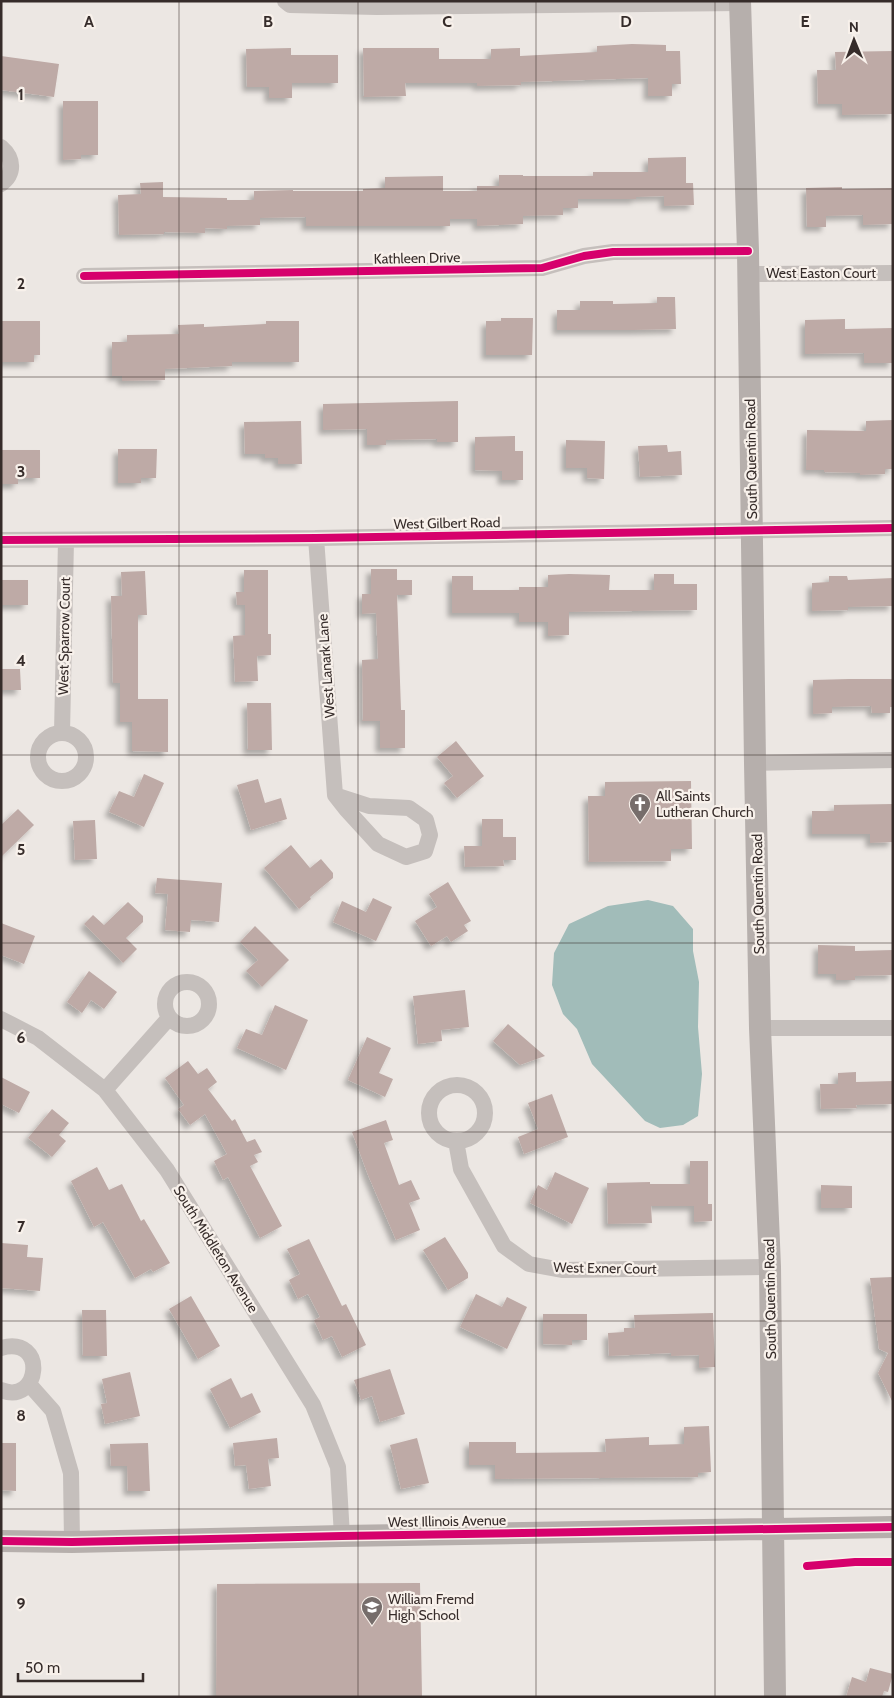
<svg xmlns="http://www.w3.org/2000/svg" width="894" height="1698" font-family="Cabin,sans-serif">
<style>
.water{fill:#a1bcb9}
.building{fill:#beaaa6;filter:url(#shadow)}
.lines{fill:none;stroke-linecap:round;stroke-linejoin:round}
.street{stroke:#c5bfbc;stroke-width:16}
.secondary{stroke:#b6afac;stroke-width:22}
.cycleway-casing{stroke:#f8f1eb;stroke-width:11}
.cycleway{stroke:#d6006c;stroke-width:8}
.grid{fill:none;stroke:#362c2a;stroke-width:1;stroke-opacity:0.55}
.labels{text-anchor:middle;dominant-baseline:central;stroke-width:4.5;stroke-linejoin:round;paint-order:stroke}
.street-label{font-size:14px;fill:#362c2a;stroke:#f8f1eb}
.poi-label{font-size:14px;fill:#362c2a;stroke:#f8f1eb;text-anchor:start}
.grid-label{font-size:16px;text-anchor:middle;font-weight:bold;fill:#362c2a;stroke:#f8f1eb;stroke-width:4.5;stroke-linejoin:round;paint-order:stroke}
</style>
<defs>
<filter id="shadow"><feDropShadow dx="-4.5" dy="4.5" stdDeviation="2.5" flood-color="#0004"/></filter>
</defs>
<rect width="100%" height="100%" fill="#ece7e3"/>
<path class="water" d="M 648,900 L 673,906 L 693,929 L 693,951 L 699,982 L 698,1027 L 702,1074 L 698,1116 L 683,1125 L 660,1128 L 645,1121 L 592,1064 L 577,1029 L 563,1014 L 552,985 L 554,953 L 569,924 L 608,906 Z"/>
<path class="building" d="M 632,44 L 666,45 L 666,51 L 680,51 L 681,84 L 672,84 L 672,96 L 648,96 L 648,78 L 521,82 L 521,85 L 477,86 L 477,83 L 405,83 L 406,96 L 364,97 L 363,48 L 439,48 L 439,59 L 491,59 L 491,49 L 520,48 L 520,56 L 597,52 L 597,46 Z
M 291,48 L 291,55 L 338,55 L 338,83 L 292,83 L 292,98 L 269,98 L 269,87 L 247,87 L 246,49 Z
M 893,51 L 893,114 L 842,115 L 842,104 L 818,104 L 817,70 L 836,70 L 835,52 Z
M 1,56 L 59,64 L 54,97 L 1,90 Z
M 63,101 L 98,101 L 98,155 L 81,155 L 81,159 L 63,160 Z
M 686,157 L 686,183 L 693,183 L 694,205 L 664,206 L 664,196 L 636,197 L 636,199 L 578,199 L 578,208 L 563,208 L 563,215 L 523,216 L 523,224 L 477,226 L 477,219 L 450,219 L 450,226 L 306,226 L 306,217 L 260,218 L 260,225 L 227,226 L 227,229 L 205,228 L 205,233 L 164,232 L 164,234 L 119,235 L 118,195 L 141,194 L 140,183 L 163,182 L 163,197 L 227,198 L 227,200 L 254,200 L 254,191 L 293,190 L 293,191 L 363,191 L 363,189 L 385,188 L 385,177 L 443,176 L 443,191 L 477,191 L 477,186 L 499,186 L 499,175 L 523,175 L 523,176 L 593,176 L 593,172 L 648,172 L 648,158 Z
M 842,187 L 842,189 L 893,188 L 893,224 L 863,225 L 863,215 L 826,216 L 826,227 L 807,227 L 806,188 Z
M 657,297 L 675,297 L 676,329 L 634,330 L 557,330 L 557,310 L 580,310 L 580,301 L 613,301 L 613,304 L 657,303 Z
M 501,318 L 533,318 L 532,355 L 486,355 L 486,321 L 501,321 Z
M 845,319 L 845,329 L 893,328 L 893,363 L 864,363 L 864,353 L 805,354 L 805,320 Z
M 1,321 L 40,321 L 40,355 L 34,355 L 34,362 L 1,362 Z
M 266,321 L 299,321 L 299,362 L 232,362 L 232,366 L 165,369 L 165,380 L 122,381 L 122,376 L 112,376 L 112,342 L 127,342 L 127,335 L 179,334 L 178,325 L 204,324 L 204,327 L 266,324 Z
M 458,401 L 458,442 L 437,442 L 437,439 L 386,440 L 386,445 L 367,445 L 367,429 L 323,430 L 323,404 Z
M 893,420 L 893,469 L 885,469 L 885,474 L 860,475 L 860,473 L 824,472 L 824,470 L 806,470 L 807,430 L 866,431 L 866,421 Z
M 301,421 L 302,464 L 278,464 L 278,458 L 265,458 L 265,454 L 245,454 L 244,422 Z
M 515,436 L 515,451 L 523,451 L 523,480 L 502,480 L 502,471 L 475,470 L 475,437 Z
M 566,440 L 605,441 L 604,479 L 587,478 L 587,468 L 566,468 Z
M 667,445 L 668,452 L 681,451 L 682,475 L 640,477 L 638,446 Z
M 118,449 L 157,449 L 156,478 L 141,478 L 141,483 L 118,483 Z
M 1,450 L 40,450 L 40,478 L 18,478 L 18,484 L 1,484 Z
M 371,569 L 397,569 L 397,580 L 412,580 L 412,595 L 397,595 L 401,710 L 405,710 L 405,748 L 380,748 L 380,721 L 363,721 L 362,660 L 378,659 L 376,613 L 362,614 L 362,594 L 371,594 Z
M 244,570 L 268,570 L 268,634 L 271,634 L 271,655 L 257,656 L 258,681 L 235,682 L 233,636 L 245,635 L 245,605 L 237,605 L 236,592 L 244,592 Z
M 145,571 L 147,615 L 138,615 L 138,699 L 168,699 L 168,752 L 132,751 L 132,722 L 120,722 L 120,683 L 113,683 L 111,596 L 122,596 L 121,572 Z
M 654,574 L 674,574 L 674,584 L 697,584 L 697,610 L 569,612 L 569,635 L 548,636 L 548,622 L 519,622 L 519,613 L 452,613 L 452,576 L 473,576 L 473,590 L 519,590 L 519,587 L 548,587 L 548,575 L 569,574 L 610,575 L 609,590 L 654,590 Z
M 829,576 L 847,576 L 848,580 L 893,578 L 893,606 L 848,607 L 848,610 L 812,611 L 812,583 L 829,582 Z
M 1,580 L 28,580 L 28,605 L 1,605 Z
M 1,669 L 20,669 L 21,690 L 1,690 Z
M 849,679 L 893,679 L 893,707 L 890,707 L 890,713 L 872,713 L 871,706 L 832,707 L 832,713 L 813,714 L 813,680 Z
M 247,703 L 271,703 L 272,750 L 248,750 Z
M 456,741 L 484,776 L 457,798 L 444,783 L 453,776 L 437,757 Z
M 144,774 L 164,783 L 144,827 L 109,812 L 119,791 L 134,797 Z
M 258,779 L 265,803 L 281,798 L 287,819 L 251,830 L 237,785 Z
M 691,781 L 692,849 L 671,849 L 671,861 L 589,862 L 588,796 L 605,796 L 605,782 Z
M 893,804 L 893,842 L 870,843 L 870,834 L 812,834 L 812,811 L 834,811 L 834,805 Z
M 18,809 L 34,825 L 1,857 L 1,825 Z
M 482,819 L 503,819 L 503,837 L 516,837 L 516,860 L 503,860 L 504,866 L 465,867 L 464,846 L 482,846 Z
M 95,820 L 97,859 L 75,860 L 73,821 Z
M 291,845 L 310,868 L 321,859 L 333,873 L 333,878 L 310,897 L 311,899 L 299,909 L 264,868 Z
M 157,878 L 222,883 L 219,922 L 191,920 L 190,932 L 165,930 L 168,894 L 155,893 Z
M 448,882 L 471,921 L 464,925 L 468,931 L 451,942 L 447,936 L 431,946 L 415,921 L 437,907 L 429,894 Z
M 373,898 L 392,907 L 376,941 L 333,922 L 342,901 L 366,912 Z
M 128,902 L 143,916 L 143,922 L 126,938 L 137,949 L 123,963 L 84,924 L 93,915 L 104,925 Z
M 1,923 L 35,936 L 24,964 L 1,955 Z
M 255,926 L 289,960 L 262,987 L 246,971 L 258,960 L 240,942 Z
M 818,945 L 855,946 L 855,951 L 893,950 L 893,975 L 855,976 L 855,980 L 836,980 L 836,974 L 818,974 Z
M 89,971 L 117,992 L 104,1009 L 91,1000 L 82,1013 L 67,1002 Z
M 465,990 L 469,1027 L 441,1030 L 442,1041 L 418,1044 L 413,996 Z
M 275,1005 L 308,1020 L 286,1070 L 237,1048 L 246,1029 L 262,1035 Z
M 508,1024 L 545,1056 L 520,1065 L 493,1041 Z
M 367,1037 L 391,1048 L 379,1073 L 393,1079 L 385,1097 L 348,1080 Z
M 188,1061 L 198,1074 L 207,1068 L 217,1082 L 208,1089 L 232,1121 L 235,1119 L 247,1142 L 255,1139 L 262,1152 L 254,1155 L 258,1162 L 250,1166 L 282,1226 L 260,1238 L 228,1177 L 223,1180 L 214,1161 L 227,1154 L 205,1114 L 190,1125 L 178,1109 L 184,1105 L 165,1078 Z
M 856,1072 L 856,1082 L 893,1081 L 893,1104 L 856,1105 L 857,1108 L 821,1109 L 820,1084 L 838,1084 L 838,1073 Z
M 1,1077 L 30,1092 L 19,1113 L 1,1104 Z
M 552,1094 L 568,1137 L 524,1154 L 518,1137 L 538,1129 L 528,1103 Z
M 52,1109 L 69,1123 L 59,1135 L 66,1141 L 52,1157 L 28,1138 Z
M 386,1120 L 393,1140 L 384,1143 L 399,1185 L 411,1180 L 420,1199 L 409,1203 L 420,1230 L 396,1240 L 368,1175 L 352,1132 Z
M 690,1161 L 708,1161 L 708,1204 L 712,1204 L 712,1221 L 694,1222 L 694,1206 L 651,1206 L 652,1223 L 608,1224 L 607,1183 L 650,1182 L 650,1184 L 690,1184 Z
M 97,1167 L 109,1190 L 122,1184 L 141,1221 L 144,1219 L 170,1263 L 153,1272 L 151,1269 L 135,1278 L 103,1222 L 94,1227 L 71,1181 Z
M 555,1172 L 589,1188 L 572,1224 L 530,1203 L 538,1185 L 547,1190 Z
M 821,1185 L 852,1186 L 852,1208 L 821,1208 Z
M 445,1237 L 468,1273 L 468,1278 L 448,1290 L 423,1250 Z
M 309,1239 L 342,1306 L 346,1304 L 366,1345 L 342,1357 L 332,1336 L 323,1340 L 314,1320 L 320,1317 L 308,1294 L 298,1299 L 289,1280 L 300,1274 L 287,1249 Z
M 1,1243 L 28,1245 L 27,1257 L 43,1258 L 40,1291 L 1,1288 Z
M 893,1277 L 893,1403 L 878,1373 L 888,1353 L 879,1349 L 870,1278 Z
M 476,1294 L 502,1307 L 507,1297 L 527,1307 L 507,1349 L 460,1327 Z
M 191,1296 L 220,1346 L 198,1359 L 169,1309 Z
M 82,1310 L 106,1310 L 107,1356 L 83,1356 Z
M 713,1313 L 715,1367 L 699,1368 L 699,1355 L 671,1356 L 671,1353 L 609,1356 L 608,1333 L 624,1332 L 624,1328 L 635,1328 L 634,1315 Z
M 543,1314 L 587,1314 L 587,1340 L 572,1340 L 572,1345 L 543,1344 Z
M 390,1369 L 405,1414 L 380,1422 L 372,1396 L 361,1400 L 354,1380 Z
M 130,1372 L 140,1416 L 105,1424 L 101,1404 L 107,1403 L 102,1379 Z
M 231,1378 L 241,1398 L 252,1393 L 261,1412 L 230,1428 L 210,1389 Z
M 709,1426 L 711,1472 L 698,1473 L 698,1477 L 495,1479 L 495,1465 L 469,1465 L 469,1442 L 516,1442 L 516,1453 L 606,1452 L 605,1439 L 649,1437 L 649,1445 L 684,1444 L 684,1427 Z
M 277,1438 L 279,1458 L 268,1459 L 271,1486 L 249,1489 L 246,1465 L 235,1466 L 233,1443 Z
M 417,1438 L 429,1483 L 401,1489 L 390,1445 Z
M 1,1443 L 16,1443 L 16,1491 L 1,1490 Z
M 148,1443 L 150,1491 L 128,1491 L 127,1466 L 111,1466 L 110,1444 Z
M 420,1583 L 422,1697 L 216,1697 L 217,1584 Z
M 870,1668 L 893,1674 L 888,1692 L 884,1691 L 882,1697 L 846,1697 L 852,1677 L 866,1682 Z"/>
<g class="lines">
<path class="street" d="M 285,1 L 290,5 L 377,7 L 740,3
M 1,147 C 14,158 15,174 1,184
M 748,274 L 893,273
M 84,276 L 542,268 L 584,256 L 613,252 L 748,251
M 316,538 L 335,795 L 346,809 L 378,844 L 406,857 L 425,851 L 430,835 L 426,820 L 409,808 L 369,806 L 335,795
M 1,540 L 316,538 L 893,528
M 62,733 L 66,540
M38 757a24 24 0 1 1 48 0a24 24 0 1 1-48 0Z
M 755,763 L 893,760
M165 1004a22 22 0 1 1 44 0a22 22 0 1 1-44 0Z
M 1,1019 L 38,1038 L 105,1090 L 167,1170 L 313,1405 L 338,1467 L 342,1536
M 760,1028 L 893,1028
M429 1113a28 28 0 1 1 56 0a28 28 0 1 1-56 0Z
M 105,1090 L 169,1018
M 456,1141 L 461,1169 L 504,1246 L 529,1264 L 562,1270 L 770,1267
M 1,1348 C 48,1335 40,1406 1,1390
M 29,1384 L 53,1411 L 71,1473 L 72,1542"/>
<path class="secondary" d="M 740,1 L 748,251 L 755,763 L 760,1028 L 770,1267 L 775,1697
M 1,1541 L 72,1542 L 342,1536 L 893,1527"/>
<g class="cycleway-casing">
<path id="cycleway" d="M 84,276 L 542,268 L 584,256 L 613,252 L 748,251
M 1,540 L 316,538 L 893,528
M 1,1541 L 72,1542 L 342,1536 L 893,1527
M 807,1566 L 855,1562 L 893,1562"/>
</g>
<use href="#cycleway" class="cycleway"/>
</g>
<path class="grid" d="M 179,1 L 179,1697M 358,1 L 358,1697M 536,1 L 536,1697M 715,1 L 715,1697M 1,189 L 893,189M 1,377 L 893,377M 1,566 L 893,566M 1,755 L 893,755M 1,943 L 893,943M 1,1132 L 893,1132M 1,1321 L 893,1321M 1,1509 L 893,1509"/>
<defs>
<g id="church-pin" transform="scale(1.125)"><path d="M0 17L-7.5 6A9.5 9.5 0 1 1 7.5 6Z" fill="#766d6b" stroke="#f8f1eb"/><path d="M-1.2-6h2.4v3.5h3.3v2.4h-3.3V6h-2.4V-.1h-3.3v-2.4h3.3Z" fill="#fff"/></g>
<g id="school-pin" transform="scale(1.125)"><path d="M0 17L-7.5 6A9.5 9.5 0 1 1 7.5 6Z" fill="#766d6b" stroke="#f8f1eb"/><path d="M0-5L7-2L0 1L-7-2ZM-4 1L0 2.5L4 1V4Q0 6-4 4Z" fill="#fff"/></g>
</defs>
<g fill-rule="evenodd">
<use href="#church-pin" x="640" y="804"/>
<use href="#school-pin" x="372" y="1607"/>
</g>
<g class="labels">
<g class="street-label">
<text transform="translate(417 258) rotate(-1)">Kathleen Drive</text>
<text x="821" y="273">West Easton Court</text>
<text transform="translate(751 459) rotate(-91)">South Quentin Road</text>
<text transform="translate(447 523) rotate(-1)">West Gilbert Road</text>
<text transform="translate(64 636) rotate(-89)">West Sparrow Court</text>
<text transform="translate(326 666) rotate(-94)">West Lanark Lane</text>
<text transform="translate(758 894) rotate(-91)">South Quentin Road</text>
<text transform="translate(216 1249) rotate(58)">South Middleton Avenue</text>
<text transform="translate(605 1268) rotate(1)">West Exner Court</text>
<text transform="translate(770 1299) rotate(-91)">South Quentin Road</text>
<text transform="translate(447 1521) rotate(-1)">West Illinois Avenue</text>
</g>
<g class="poi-label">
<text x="656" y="796">All Saints<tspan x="656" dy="16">Lutheran Church</tspan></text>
<text x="388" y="1599">William Fremd<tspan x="388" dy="16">High School</tspan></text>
</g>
</g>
<g class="grid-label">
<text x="89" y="27">A</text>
<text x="268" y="27">B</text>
<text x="447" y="27">C</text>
<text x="626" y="27">D</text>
<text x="805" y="27">E</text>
<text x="21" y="100">1</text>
<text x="21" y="289">2</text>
<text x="21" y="477">3</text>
<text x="21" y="666">4</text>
<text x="21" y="855">5</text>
<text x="21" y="1043">6</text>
<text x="21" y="1232">7</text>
<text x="21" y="1421">8</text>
<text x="21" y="1609">9</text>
</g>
<rect width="894" height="1698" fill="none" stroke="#362c2a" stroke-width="5"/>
<g transform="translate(854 40) rotate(359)" stroke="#f8f1eb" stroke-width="4" paint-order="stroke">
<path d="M0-4L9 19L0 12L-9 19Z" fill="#362c2a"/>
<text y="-8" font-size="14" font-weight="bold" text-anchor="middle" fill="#362c2a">N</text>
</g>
<path d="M18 1673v8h125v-8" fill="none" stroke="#362c2a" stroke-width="2.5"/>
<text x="25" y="1673" font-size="15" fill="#362c2a" stroke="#f8f1eb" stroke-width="4" paint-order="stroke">50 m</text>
</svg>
